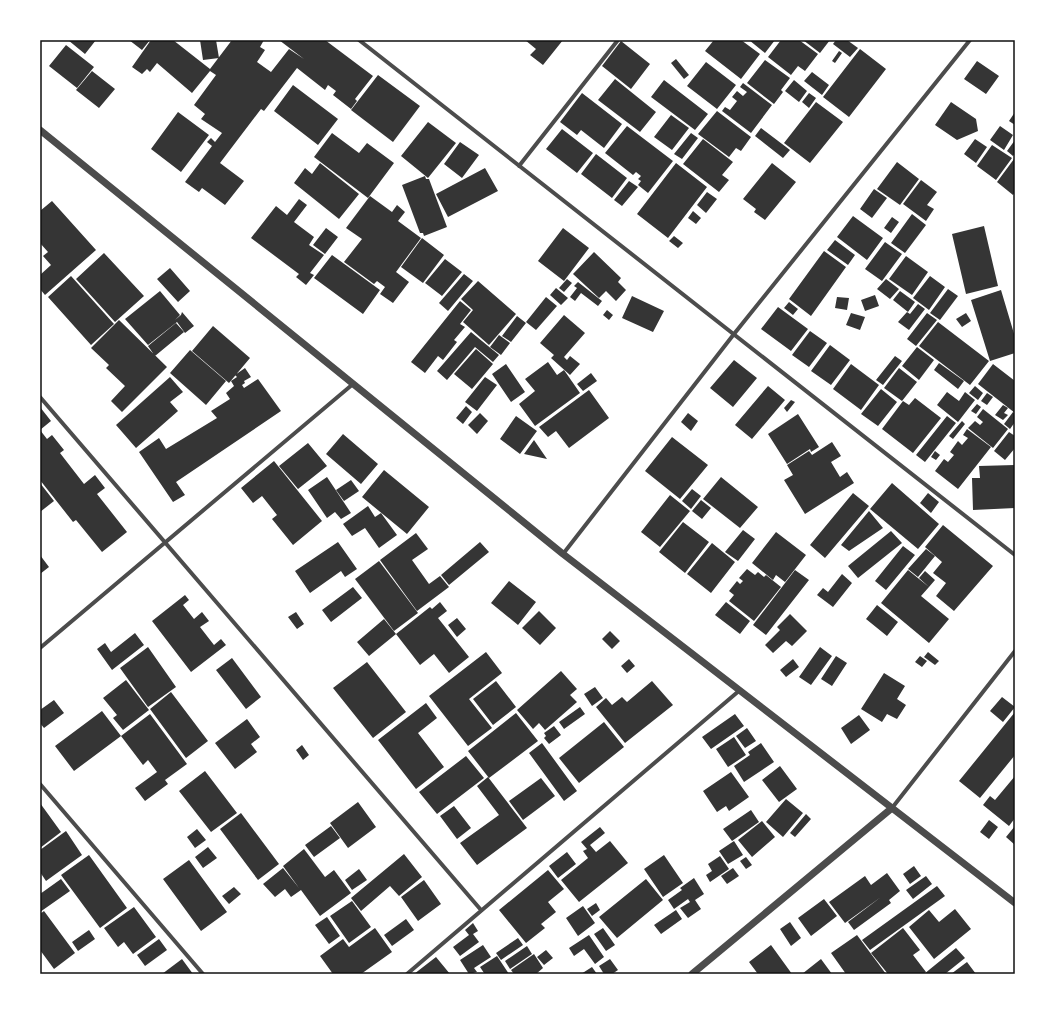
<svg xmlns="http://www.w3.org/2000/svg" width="1055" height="1014" font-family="'DejaVu Sans',sans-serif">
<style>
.building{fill:#353535}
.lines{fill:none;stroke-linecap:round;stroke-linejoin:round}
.minor{stroke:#4c4c4c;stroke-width:4}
.tertiary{stroke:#4c4c4c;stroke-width:7}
.neatline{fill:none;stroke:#111;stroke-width:1.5}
</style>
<rect width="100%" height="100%" fill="#fff"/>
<path class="building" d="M 68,40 L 96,40 L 85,54 Z
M 129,40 L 150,40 L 142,50 Z
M 151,40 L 173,40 L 210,69 L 232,40 L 264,40 L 260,47 L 265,50 L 257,62 L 271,72 L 289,49 L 304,59 L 279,40 L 325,40 L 373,76 L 355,99 L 357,101 L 351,109 L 333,95 L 336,91 L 328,85 L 325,90 L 297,68 L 264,111 L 261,109 L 220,163 L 244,181 L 225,205 L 202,188 L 199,192 L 185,182 L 212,146 L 207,142 L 211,138 L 215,142 L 222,133 L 201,119 L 205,114 L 194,105 L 216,75 L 210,71 L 192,93 L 157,63 L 150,72 L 147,69 L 142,74 L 132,67 Z
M 200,40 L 216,40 L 219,58 L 203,60 Z
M 525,40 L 563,40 L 543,65 L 530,55 L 536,49 Z
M 714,40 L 741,40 L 760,54 L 741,79 L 705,51 Z
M 749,40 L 775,40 L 765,53 Z
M 781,40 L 799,40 L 818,54 L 805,71 L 798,66 L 791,75 L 768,57 Z
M 803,40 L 830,40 L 820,53 Z
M 836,40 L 847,40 L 858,48 L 850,57 L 833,44 Z
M 621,41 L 650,64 L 631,89 L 602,66 Z
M 66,45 L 94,67 L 77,88 L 49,66 Z
M 860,49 L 886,69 L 849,117 L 823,97 Z
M 839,51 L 842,53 L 835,63 L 832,61 Z
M 676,59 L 689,75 L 684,79 L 671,63 Z
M 765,60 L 790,78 L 781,90 L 783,92 L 774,104 L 747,83 Z
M 977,61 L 999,76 L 986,94 L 964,79 Z
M 706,62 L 736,85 L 717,109 L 687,86 Z
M 92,71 L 115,89 L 99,108 L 76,90 Z
M 812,72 L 829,85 L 822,95 L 804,81 Z
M 378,75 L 420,106 L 393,142 L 351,110 Z
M 615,79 L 656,112 L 640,132 L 598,100 Z
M 664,80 L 708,114 L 695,130 L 651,97 Z
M 794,80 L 807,91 L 799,102 L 785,91 Z
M 743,83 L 772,105 L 751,133 L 722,111 L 725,107 L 730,110 L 737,101 L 732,97 L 737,91 L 743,96 L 747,92 L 740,87 Z
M 293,85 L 338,119 L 318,145 L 274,111 Z
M 582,93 L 622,124 L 604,148 L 581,130 L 577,135 L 560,122 Z
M 809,93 L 816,98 L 809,108 L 802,102 Z
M 816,102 L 843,122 L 810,163 L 784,143 Z
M 951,102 L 976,119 L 978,131 L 957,140 L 935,125 Z
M 717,111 L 751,137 L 741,151 L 736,148 L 729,157 L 698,134 Z
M 178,112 L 209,135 L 181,172 L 151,149 Z
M 1015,112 L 1015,125 L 1009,121 Z
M 671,115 L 689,128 L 672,150 L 654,137 Z
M 428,122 L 456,143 L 428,178 L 401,156 Z
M 627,126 L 673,161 L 648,193 L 638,185 L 641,181 L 638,179 L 641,176 L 636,172 L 633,175 L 605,153 Z
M 1000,126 L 1013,135 L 1004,150 L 990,140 Z
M 761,128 L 790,150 L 783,158 L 755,136 Z
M 562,129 L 593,153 L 577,173 L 546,149 Z
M 332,133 L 359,153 L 367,143 L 394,163 L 368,198 L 314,157 Z
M 691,133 L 698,138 L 682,159 L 674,154 Z
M 703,139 L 733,162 L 722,175 L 729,180 L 719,192 L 683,164 Z
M 975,139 L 987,147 L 976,163 L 964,154 Z
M 1015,140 L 1015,153 L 1013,156 L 1007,151 Z
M 460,142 L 479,155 L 462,178 L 444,164 Z
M 992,145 L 1012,158 L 996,180 L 977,166 Z
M 596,154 L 627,178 L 612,198 L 581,174 Z
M 1014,159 L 1015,192 L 1013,195 L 997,182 Z
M 897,162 L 919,179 L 900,205 L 877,189 Z
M 320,163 L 359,194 L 339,219 L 294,183 L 305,168 L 312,174 Z
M 676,163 L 707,187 L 668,238 L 637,214 Z
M 772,163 L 796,182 L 765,220 L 754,212 L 756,209 L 743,199 Z
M 485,168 L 498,191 L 448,217 L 436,194 Z
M 425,176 L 426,179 L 429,179 L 447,227 L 424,236 L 423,233 L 420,233 L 402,185 Z
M 921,180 L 937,192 L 927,205 L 934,209 L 926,221 L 903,204 Z
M 629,181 L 638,187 L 622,206 L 614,200 Z
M 874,189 L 887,198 L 872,218 L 860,209 Z
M 707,192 L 717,199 L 706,213 L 697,205 Z
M 370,196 L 392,212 L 397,205 L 405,212 L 398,221 L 421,238 L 396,272 L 409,282 L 393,303 L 380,294 L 385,287 L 377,281 L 374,284 L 344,262 L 362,239 L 346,228 Z
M 299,199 L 307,205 L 294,222 L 314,237 L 309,245 L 324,255 L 310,273 L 314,275 L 306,285 L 296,277 L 299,274 L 251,238 L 276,206 L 287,215 Z
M 52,201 L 96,250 L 45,295 L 40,289 L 40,275 L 51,265 L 43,256 L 48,252 L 40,243 L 40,211 Z
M 693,211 L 701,218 L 696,224 L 688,218 Z
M 912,214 L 926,225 L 905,253 L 891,243 Z
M 853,216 L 883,238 L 867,260 L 837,237 Z
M 892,217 L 899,222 L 891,233 L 884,228 Z
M 984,226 L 998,286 L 966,294 L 952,234 Z
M 326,228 L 338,237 L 325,254 L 313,245 Z
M 563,228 L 589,248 L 564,281 L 538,261 Z
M 674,236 L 683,243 L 678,248 L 669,241 Z
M 422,238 L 444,255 L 423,283 L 401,267 Z
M 835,240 L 855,255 L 848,265 L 827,250 Z
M 885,242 L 902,254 L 882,281 L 865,269 Z
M 824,251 L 846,267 L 811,316 L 789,299 Z
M 594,252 L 621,278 L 618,282 L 626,290 L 616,301 L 606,291 L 599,298 L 573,274 Z
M 104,253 L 144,296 L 115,322 L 76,279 Z
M 332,255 L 380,290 L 363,314 L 314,278 Z
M 906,256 L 928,272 L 912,295 L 889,279 Z
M 445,259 L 462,272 L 442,296 L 425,283 Z
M 170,268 L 190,291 L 178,302 L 157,279 Z
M 464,274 L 473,281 L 448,311 L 439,303 Z
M 71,276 L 114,324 L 91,345 L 48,297 Z
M 930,276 L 945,287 L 929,310 L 913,298 Z
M 567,279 L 572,283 L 564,292 L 559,288 Z
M 886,279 L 899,289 L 890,299 L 877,289 Z
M 478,281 L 516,314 L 489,345 L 463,322 L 473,310 L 461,299 Z
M 578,282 L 602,301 L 598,306 L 581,293 L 575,301 L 570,297 L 577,288 L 574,286 Z
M 556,288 L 568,298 L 561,305 L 550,295 Z
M 948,289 L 958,296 L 940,320 L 930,313 Z
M 1001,290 L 1015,337 L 1015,353 L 990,361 L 971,300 Z
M 160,291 L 180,315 L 175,320 L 181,315 L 182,312 L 194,326 L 185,333 L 177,322 L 148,345 L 125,319 Z
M 900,291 L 915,302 L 908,312 L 893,300 Z
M 875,295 L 879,306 L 865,311 L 861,300 Z
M 632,296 L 664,311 L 653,332 L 622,318 Z
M 546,297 L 557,306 L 536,330 L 526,322 Z
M 837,297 L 849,298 L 847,310 L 835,308 Z
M 460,301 L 471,310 L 460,324 L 465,327 L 454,340 L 457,342 L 443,360 L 438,356 L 425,373 L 411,362 Z
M 789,302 L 798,309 L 793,315 L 784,308 Z
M 918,304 L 925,309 L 909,330 L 898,322 L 907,312 L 910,314 Z
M 778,307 L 808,329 L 791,351 L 761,329 Z
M 607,310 L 613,315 L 609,320 L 603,315 Z
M 851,313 L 865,317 L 860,330 L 846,325 Z
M 927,313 L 937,320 L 916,346 L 907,339 Z
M 966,313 L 971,321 L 962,327 L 956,319 Z
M 564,315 L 585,333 L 564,357 L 567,360 L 570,356 L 580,364 L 570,375 L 551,358 L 554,355 L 540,343 Z
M 517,316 L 526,323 L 511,342 L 502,336 Z
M 119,320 L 167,367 L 122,412 L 111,401 L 125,386 L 106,368 L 109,365 L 91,348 Z
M 938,322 L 989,361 L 970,385 L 919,346 Z
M 176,323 L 184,332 L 155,356 L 148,346 Z
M 213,326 L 250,358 L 229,383 L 192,351 Z
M 810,331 L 827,343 L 809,367 L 792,355 Z
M 471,332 L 499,355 L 493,362 L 475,347 L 447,380 L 437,371 Z
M 499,335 L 510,343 L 501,355 L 490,347 Z
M 830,345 L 850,360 L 831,385 L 811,371 Z
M 917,347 L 934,360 L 919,380 L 902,366 Z
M 476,349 L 493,364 L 472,389 L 454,374 Z
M 190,350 L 226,381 L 206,405 L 170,373 Z
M 895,356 L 902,361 L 883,385 L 876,380 Z
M 734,360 L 757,378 L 733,407 L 710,388 Z
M 548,362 L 557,375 L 564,370 L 580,393 L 535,426 L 519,404 L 535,391 L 525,379 Z
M 939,363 L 964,381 L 958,389 L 934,370 Z
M 506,364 L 525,392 L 511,402 L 492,374 Z
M 851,364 L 879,385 L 861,410 L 833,389 Z
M 993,364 L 1015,381 L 1015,413 L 978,384 Z
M 245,368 L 251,377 L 244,381 L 245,383 L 242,385 L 244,388 L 258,379 L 281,411 L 176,482 L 185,495 L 173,502 L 139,452 L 159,438 L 166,449 L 217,418 L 211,411 L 230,399 L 226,393 L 234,386 L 231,381 L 237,377 L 235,375 Z
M 899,368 L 917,382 L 902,401 L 884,388 Z
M 591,373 L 597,381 L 583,391 L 577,384 Z
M 170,377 L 183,392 L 170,402 L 178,411 L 136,448 L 116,425 Z
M 485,377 L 497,385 L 477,411 L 465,402 Z
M 768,386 L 785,400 L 752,439 L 735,425 Z
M 975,386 L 983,393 L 978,400 L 969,393 Z
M 881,389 L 897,402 L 878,426 L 861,414 Z
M 589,390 L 609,418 L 569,448 L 556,431 L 548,437 L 539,427 Z
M 947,392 L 959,401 L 965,392 L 975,400 L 958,422 L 937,405 Z
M 987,393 L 993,397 L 987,405 L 981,401 Z
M 915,398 L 941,418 L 913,453 L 882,429 L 903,401 L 909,405 Z
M 791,400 L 795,402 L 787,412 L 784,408 Z
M 977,404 L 981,407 L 976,414 L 971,411 Z
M 1003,405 L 1008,408 L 1004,413 L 1008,415 L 1003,420 L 995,415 Z
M 466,406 L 472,412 L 463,424 L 456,418 Z
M 40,407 L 51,421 L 40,430 Z
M 983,409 L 1008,429 L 993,448 L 968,428 L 975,421 L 980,425 L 983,422 L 977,417 Z
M 1013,412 L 1015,414 L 1015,422 L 1010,429 L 1004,424 Z
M 480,413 L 488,421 L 477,434 L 468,425 Z
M 688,413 L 698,421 L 691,431 L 681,422 Z
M 798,414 L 819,447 L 811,452 L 810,449 L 787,464 L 768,434 Z
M 516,416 L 537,431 L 520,454 L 500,439 Z
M 947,416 L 956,423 L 925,462 L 916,455 Z
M 962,421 L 965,424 L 953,439 L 949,436 Z
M 967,429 L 991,447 L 958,489 L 935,471 L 944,459 L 948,462 L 954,455 L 950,452 L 958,441 L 962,445 L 968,438 L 963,435 Z
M 40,430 L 47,439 L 52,435 L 64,450 L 60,453 L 84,484 L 95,475 L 105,488 L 97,494 L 127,532 L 102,552 L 76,520 L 73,522 L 40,480 Z
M 1009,432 L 1015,436 L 1015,448 L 1005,460 L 994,451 Z
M 343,434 L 378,464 L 361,484 L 326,454 Z
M 672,437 L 708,465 L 680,499 L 645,471 Z
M 534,440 L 547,459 L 524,454 Z
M 832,442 L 841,456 L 831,462 L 840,477 L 847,472 L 854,483 L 805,514 L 784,480 L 793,475 L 787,465 L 809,451 L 812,455 Z
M 308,443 L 327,466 L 298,489 L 279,466 Z
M 935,451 L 940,455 L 936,460 L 931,457 Z
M 274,461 L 322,521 L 293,545 L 272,519 L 277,515 L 262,496 L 253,503 L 241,488 Z
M 1015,465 L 1015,508 L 973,510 L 972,478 L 980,478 L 979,466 Z
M 384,470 L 429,507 L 407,534 L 362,497 Z
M 327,477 L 351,513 L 341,519 L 335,512 L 327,518 L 308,490 Z
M 721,477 L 758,507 L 740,528 L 703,499 Z
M 351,480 L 359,491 L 344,501 L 336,490 Z
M 40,483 L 54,501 L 40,512 Z
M 892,483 L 939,524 L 918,549 L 870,509 Z
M 692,489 L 701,496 L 691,509 L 682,501 Z
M 853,493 L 869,506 L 825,558 L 810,545 Z
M 928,493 L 939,502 L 931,513 L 920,503 Z
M 670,495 L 690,511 L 660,547 L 641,532 Z
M 701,500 L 711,508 L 702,519 L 692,511 Z
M 368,506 L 375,517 L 381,513 L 397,535 L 379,548 L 365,528 L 352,536 L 343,524 Z
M 869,511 L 883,528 L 849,551 L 841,545 Z
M 683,522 L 709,542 L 685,573 L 659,552 Z
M 943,525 L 993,566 L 954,611 L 936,596 L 946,583 L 933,573 L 942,562 L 925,547 Z
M 743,530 L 755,539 L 738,561 L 725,552 Z
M 891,531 L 902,543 L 858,578 L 848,566 Z
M 776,532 L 806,555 L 785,582 L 776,575 L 773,580 L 752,563 Z
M 416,533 L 428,549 L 412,560 L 429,584 L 440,576 L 449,587 L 417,611 L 380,560 Z
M 338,542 L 357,569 L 345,577 L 341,571 L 310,593 L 295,571 Z
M 480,542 L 489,552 L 449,585 L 441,575 Z
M 712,543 L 735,562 L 711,593 L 687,574 Z
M 903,546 L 915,555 L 886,590 L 875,581 Z
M 926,549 L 935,556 L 918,577 L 908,569 Z
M 40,555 L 49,567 L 40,574 Z
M 379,561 L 418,613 L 394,631 L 355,579 Z
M 747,569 L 755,575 L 758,572 L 764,577 L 766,575 L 781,587 L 754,621 L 729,601 L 734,595 L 729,591 L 737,581 L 740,584 L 743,581 L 739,578 Z
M 795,570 L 809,580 L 766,635 L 753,625 Z
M 908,570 L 929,587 L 921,596 L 949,619 L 929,643 L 881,603 Z
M 925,571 L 935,580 L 929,587 L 919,578 Z
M 842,574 L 852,583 L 833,607 L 817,595 L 823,588 L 828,592 Z
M 509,581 L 536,602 L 518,625 L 491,603 Z
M 353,587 L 362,598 L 331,622 L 322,610 Z
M 185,595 L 189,600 L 183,605 L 194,619 L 202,612 L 209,621 L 200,627 L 214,645 L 221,639 L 226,645 L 191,672 L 152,621 Z
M 440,602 L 447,611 L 438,618 L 469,657 L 449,673 L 434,654 L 420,665 L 396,634 L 430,607 L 432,609 Z
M 726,602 L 750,621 L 740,634 L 715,615 Z
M 877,605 L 898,622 L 887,636 L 866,619 Z
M 539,611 L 556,628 L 540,645 L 522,628 Z
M 296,612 L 304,624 L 297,629 L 288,617 Z
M 790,614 L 807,631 L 792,646 L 786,641 L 773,653 L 765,645 L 780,630 L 777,627 Z
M 457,618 L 466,629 L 457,637 L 448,625 Z
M 384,619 L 396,634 L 369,656 L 357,642 Z
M 610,631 L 620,641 L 612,649 L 602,639 Z
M 135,633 L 144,645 L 112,670 L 97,649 L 105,643 L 111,652 Z
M 148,647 L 176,687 L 148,707 L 120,668 Z
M 820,647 L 832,656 L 811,685 L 799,677 Z
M 486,652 L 502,673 L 469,699 L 492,728 L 468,746 L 429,696 Z
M 928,652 L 939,661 L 935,665 L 924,657 Z
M 836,656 L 847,663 L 832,686 L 821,679 Z
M 920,656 L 927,661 L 922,667 L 915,662 Z
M 232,658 L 261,697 L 246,709 L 216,670 Z
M 629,659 L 635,666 L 627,673 L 621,666 Z
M 793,659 L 799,667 L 786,677 L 780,670 Z
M 367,662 L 406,712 L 373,738 L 333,688 Z
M 561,671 L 577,689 L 570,695 L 577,702 L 545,730 L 539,723 L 533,729 L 517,710 Z
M 884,673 L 905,686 L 897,699 L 906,705 L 897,719 L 887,714 L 882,722 L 861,709 Z
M 126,680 L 149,710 L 123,730 L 113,718 L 117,715 L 103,698 Z
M 496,681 L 516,707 L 493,725 L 473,699 Z
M 652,681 L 673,705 L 625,743 L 596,707 L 606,698 L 612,705 L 622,697 L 627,702 Z
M 595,687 L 603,698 L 592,706 L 584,694 Z
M 171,692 L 208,741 L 186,758 L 150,709 Z
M 1002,697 L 1015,707 L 1003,722 L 990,711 Z
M 54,700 L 64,713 L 44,728 L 40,723 L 40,710 Z
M 426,703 L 437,718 L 418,733 L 444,767 L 416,789 L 378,740 Z
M 580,707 L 585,714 L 564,729 L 559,722 Z
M 102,711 L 121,736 L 74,771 L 55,746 Z
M 1015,712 L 1015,755 L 980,798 L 959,781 Z
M 516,713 L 538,741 L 489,778 L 468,751 Z
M 150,714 L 187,764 L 165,780 L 168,784 L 145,801 L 135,788 L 157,772 L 148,760 L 143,765 L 121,736 Z
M 735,714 L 744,726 L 711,749 L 702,737 Z
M 859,715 L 870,730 L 851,744 L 841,728 Z
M 247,719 L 260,737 L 251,744 L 257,752 L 235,769 L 215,743 Z
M 604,722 L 624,747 L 579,783 L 559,758 Z
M 554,726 L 561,735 L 549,744 L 544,738 L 546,736 L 544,733 Z
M 747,728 L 756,741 L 745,748 L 736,736 Z
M 734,737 L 746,755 L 728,767 L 716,749 Z
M 542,743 L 577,791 L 564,801 L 529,753 Z
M 761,743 L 774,762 L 744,782 L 734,766 L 750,755 L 748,752 Z
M 302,745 L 309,755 L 303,760 L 296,750 Z
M 466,756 L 484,778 L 437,814 L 419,792 Z
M 780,766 L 797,789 L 779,802 L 762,780 Z
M 205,771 L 237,813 L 211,832 L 179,791 Z
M 731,772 L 749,797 L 729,811 L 726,806 L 717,812 L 703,791 Z
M 1015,776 L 1015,818 L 1009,826 L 983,805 L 990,796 L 995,800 Z
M 488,777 L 527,828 L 477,865 L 460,843 L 499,815 L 477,786 Z
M 541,778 L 555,796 L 523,820 L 509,801 Z
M 786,799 L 803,813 L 783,837 L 766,822 Z
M 358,802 L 376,827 L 348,848 L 330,823 Z
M 40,803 L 61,832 L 40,848 Z
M 454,806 L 471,828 L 457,839 L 440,816 Z
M 751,810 L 759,822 L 732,841 L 723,829 Z
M 241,813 L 279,864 L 258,880 L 220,829 Z
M 806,814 L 811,819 L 795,837 L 790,833 Z
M 989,820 L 998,827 L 989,839 L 980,832 Z
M 762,821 L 775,837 L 752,857 L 738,840 Z
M 331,826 L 340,838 L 314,857 L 305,845 Z
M 1015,826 L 1015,845 L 1006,837 Z
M 600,827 L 605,833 L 590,845 L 596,852 L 610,841 L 628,863 L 579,902 L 561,880 L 588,858 L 583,851 L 587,849 L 581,842 Z
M 197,829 L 206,840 L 195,848 L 187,837 Z
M 66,831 L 82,855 L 46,881 L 40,872 L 40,850 Z
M 734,841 L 743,855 L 728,864 L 719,851 Z
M 208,847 L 217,858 L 203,868 L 195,857 Z
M 304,849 L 325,877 L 334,870 L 351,893 L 320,916 L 301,890 L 291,897 L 285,889 L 275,897 L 263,884 L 283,868 L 299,888 L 283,866 Z
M 567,852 L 576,864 L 558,878 L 549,866 Z
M 404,854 L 422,877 L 399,896 L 390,886 L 361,911 L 351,898 Z
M 89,855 L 127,908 L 100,928 L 61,875 Z
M 664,855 L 683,883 L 663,897 L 644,869 Z
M 720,856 L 729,869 L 710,882 L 706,875 L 712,871 L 708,864 Z
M 746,857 L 752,865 L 746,869 L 740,861 Z
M 189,860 L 227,912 L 201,931 L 163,879 Z
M 914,866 L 921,876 L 910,884 L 903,874 Z
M 733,868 L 739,876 L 727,884 L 721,876 Z
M 359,869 L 367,880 L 352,890 L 345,880 Z
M 548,870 L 564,889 L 548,902 L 556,912 L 541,924 L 545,928 L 526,943 L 499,910 Z
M 887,873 L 900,891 L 889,900 L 891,903 L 854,930 L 848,922 L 881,897 L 845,923 L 829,902 L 865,876 L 871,885 Z
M 926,876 L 932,884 L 913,899 L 906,890 Z
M 694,878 L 704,894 L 695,900 L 701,909 L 688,918 L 680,908 L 690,902 L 688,899 L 674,909 L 668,900 L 682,890 L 680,888 Z
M 61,879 L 70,891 L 40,912 L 40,894 Z
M 646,879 L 663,900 L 617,938 L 599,917 Z
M 424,880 L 441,904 L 418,921 L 401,897 Z
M 937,886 L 945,896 L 870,950 L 862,940 Z
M 234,887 L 241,894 L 229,904 L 222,896 Z
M 824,899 L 837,916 L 811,936 L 798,918 Z
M 352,901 L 371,927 L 349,943 L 330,916 Z
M 596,903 L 600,910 L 592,916 L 587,909 Z
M 583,906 L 595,923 L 578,936 L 566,918 Z
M 134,907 L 156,937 L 133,954 L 124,942 L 118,947 L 104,928 Z
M 955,909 L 971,929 L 934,959 L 909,927 L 929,910 L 939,922 Z
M 676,910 L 682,919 L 661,934 L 654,925 Z
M 44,911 L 75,953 L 54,969 L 40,950 L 40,914 Z
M 327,917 L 340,936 L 329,944 L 315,925 Z
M 406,919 L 414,930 L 392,946 L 384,935 Z
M 790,922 L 801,938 L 791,946 L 780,929 Z
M 473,923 L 478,931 L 473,934 L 479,942 L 460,956 L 453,947 L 469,935 L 465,930 Z
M 375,928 L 392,952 L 361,974 L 333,974 L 320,956 L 343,939 L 349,947 Z
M 603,928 L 615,945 L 606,951 L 594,934 Z
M 903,928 L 920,950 L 913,955 L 926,972 L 923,974 L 888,974 L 871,953 Z
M 89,930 L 95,939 L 78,951 L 72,942 Z
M 589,935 L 604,957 L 595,964 L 584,949 L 574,956 L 569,948 Z
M 857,935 L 886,974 L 846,974 L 831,953 Z
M 518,938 L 523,945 L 501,960 L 496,953 Z
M 159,939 L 167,950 L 145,966 L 137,955 Z
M 483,945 L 491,957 L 474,968 L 477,972 L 469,974 L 460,960 Z
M 771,945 L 792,974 L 758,974 L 749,962 Z
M 527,946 L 532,954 L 510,969 L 505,961 Z
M 956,948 L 965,958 L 945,974 L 924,974 Z
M 546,950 L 553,958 L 544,965 L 537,957 Z
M 534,954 L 543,968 L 536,974 L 514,974 L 511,970 Z
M 497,956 L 509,974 L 482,974 L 484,973 L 480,967 Z
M 436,957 L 450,974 L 414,974 Z
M 182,959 L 193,974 L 162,974 Z
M 610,959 L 618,970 L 612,974 L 604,974 L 599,966 Z
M 821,959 L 832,974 L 802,974 Z
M 967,962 L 976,974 L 951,974 Z
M 592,967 L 597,974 L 581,974 Z"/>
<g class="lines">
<path class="minor" d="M 359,40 L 1015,555
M 519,166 L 618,40
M 40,397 L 481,910
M 563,554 L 734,334 L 970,40
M 40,648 L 353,384
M 40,784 L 203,974
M 892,808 L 1015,651
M 407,974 L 740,690"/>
<path class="tertiary" d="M 40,130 L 563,554 L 1015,903
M 692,974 L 892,808"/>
</g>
<rect width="1055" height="1014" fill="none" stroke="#ffffff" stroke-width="82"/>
<rect x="41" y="41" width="973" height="932" class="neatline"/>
</svg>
